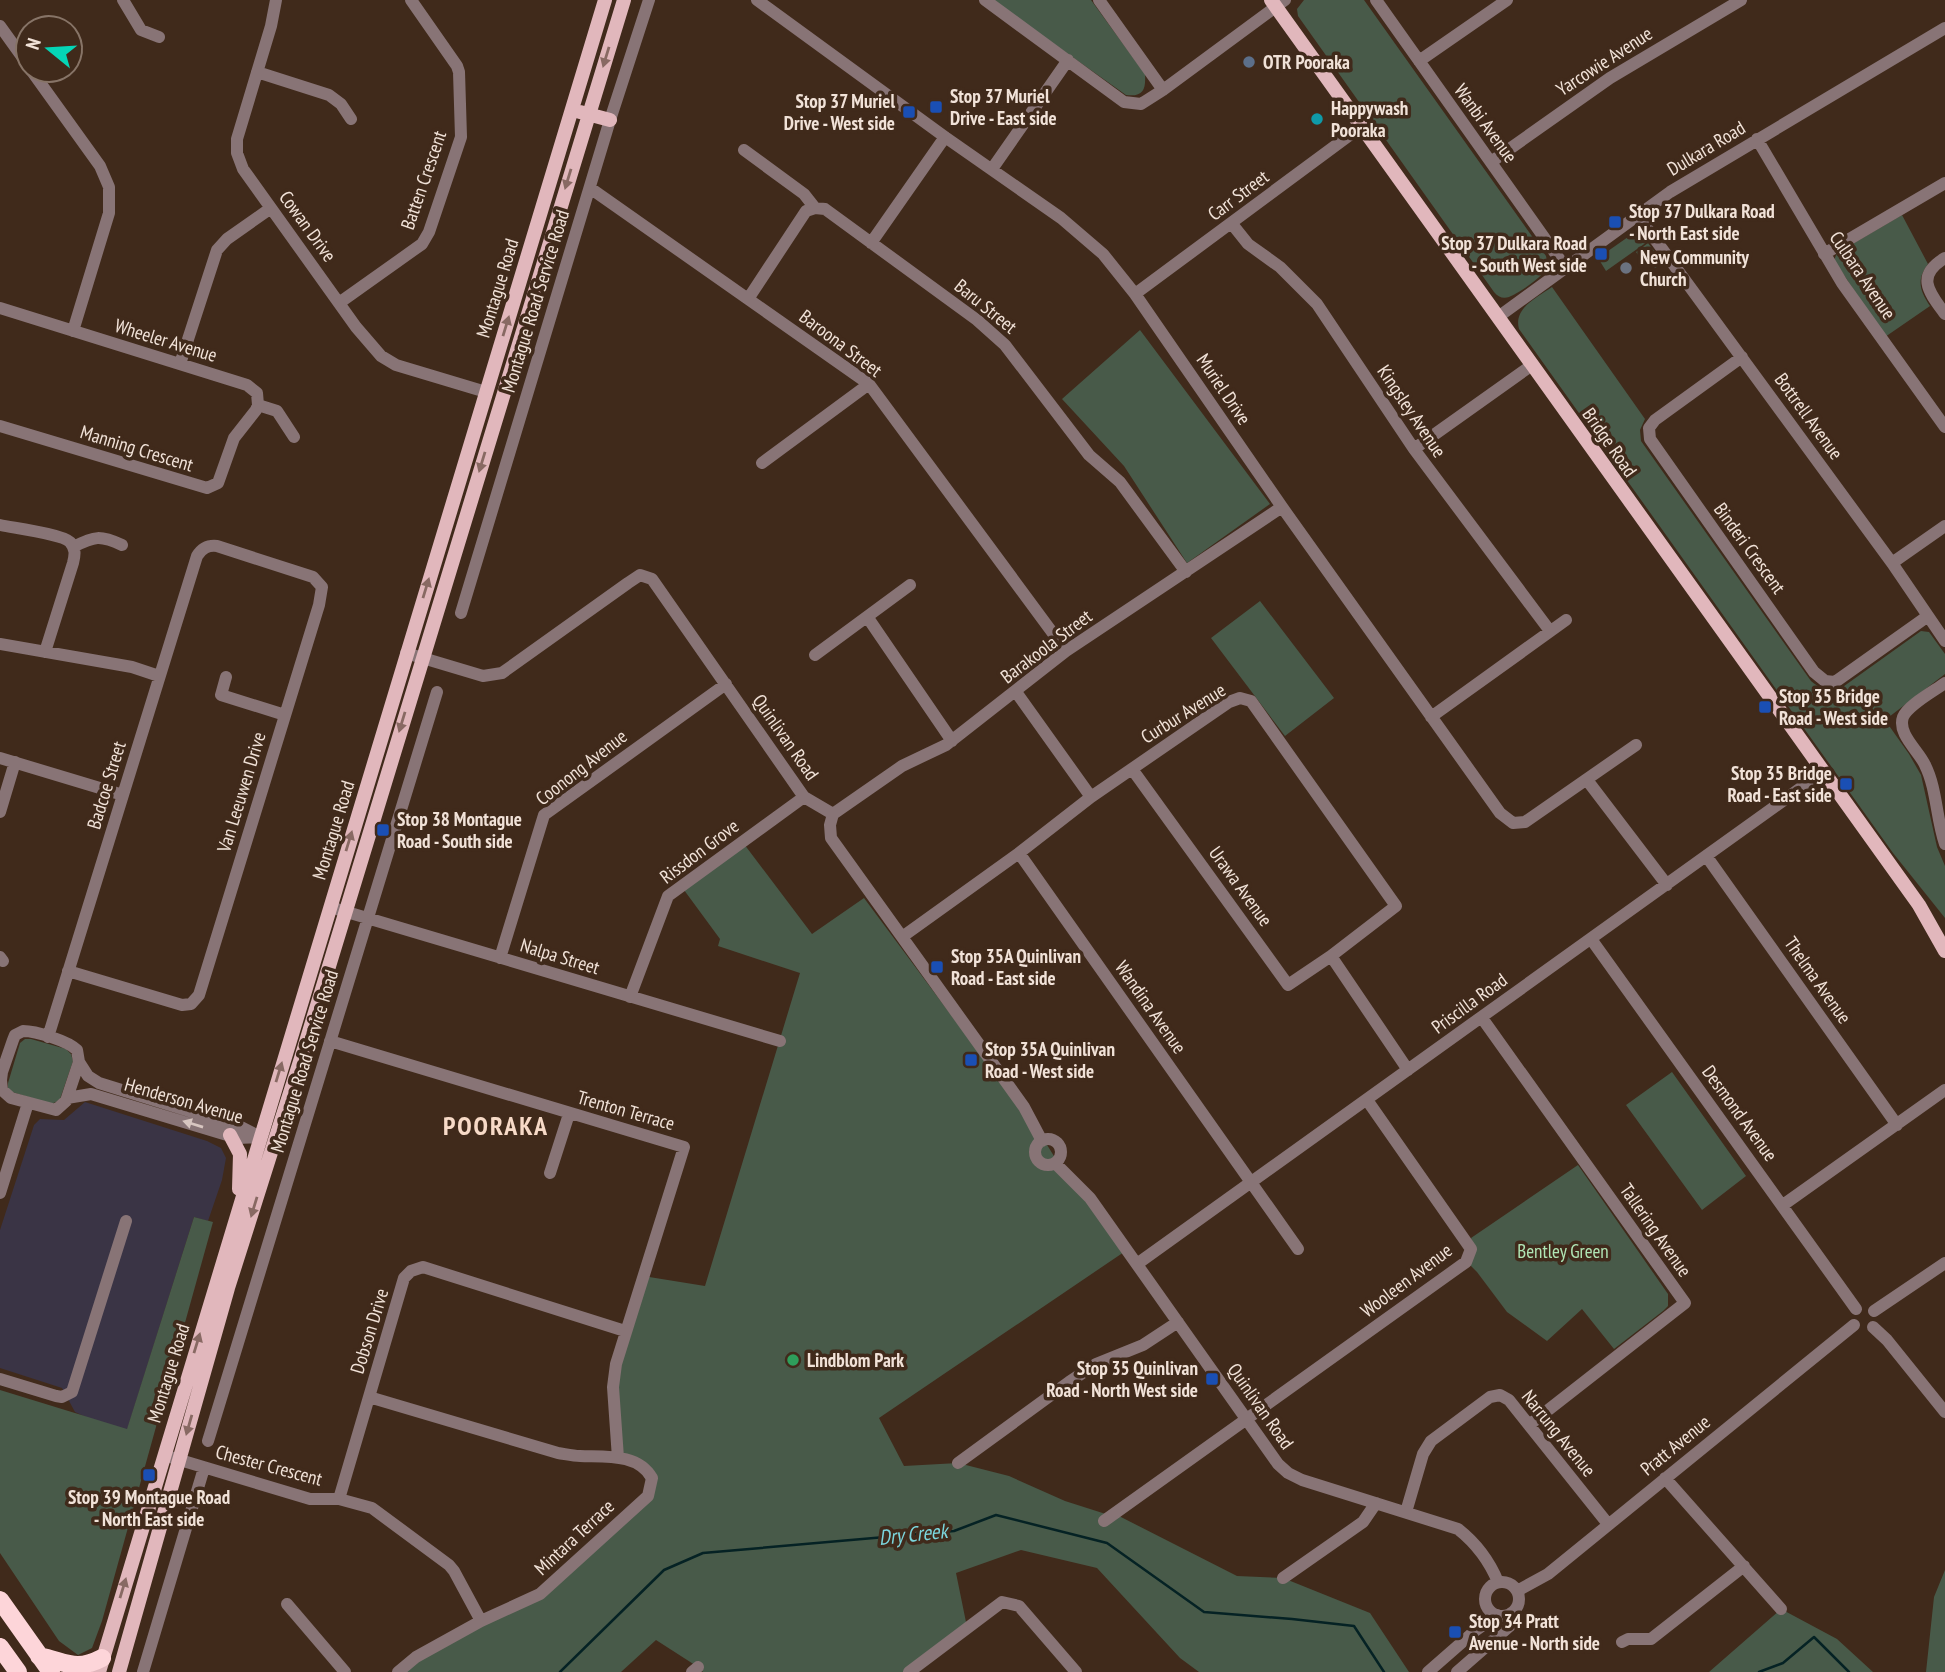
<svg xmlns="http://www.w3.org/2000/svg" width="1945" height="1672" font-family="'PT Sans Narrow',sans-serif">
<style>
.commercial{fill:#3a3445}
.green{fill:#485a49}
.lines{fill:none;stroke-linecap:round;stroke-linejoin:round}
.stream{stroke:#052224;stroke-width:2.5}
.minor{stroke:#887476;stroke-width:12}
.major{stroke:#e1b7bc;stroke-width:14}
.highway{stroke:#fdd5d9;stroke-width:18}
.oneway{fill:#886963}
.oneway2{fill:#d7c6c0}
.service-dot{fill:#5c6f8a;stroke:#402a1b;stroke-width:2.5}
.transit-dot{fill:#1a4fb4;stroke:#402a1b;stroke-width:2.5}
.culture-dot{fill:#0f9aa8;stroke:#402a1b;stroke-width:2.5}
.worship-dot{fill:#6b7280;stroke:#402a1b;stroke-width:2.5}
.leisure-dot{fill:#2e9e5b;stroke:#402a1b;stroke-width:2.5}
.labels{text-anchor:middle;dominant-baseline:central;stroke-width:7;stroke-linejoin:round;paint-order:stroke}
.street-label{font-size:19px;fill:#f1e2d8;stroke:#402a1b}
.poi-label{font-size:19px;font-weight:bold;fill:#f1e2d8;stroke:#402a1b;text-anchor:start}
.park-label{font-size:19px;fill:#b0e6b5;stroke:#402a1b}
.water-label{font-size:21px;font-style:italic;fill:#7bd5dc;stroke:#402a1b}
.district-label{font-size:26px;font-weight:bold;letter-spacing:2px;fill:#f7dac7;stroke:#402a1b}
</style>
<rect width="100%" height="100%" fill="#402a1b"/>
<path class="commercial" d="M 85,1102 L 207,1141 L 221,1148 L 226,1158 L 222,1180 L 208,1221 L 194,1217 L 127,1430 L 88,1418 L 75,1412 L 62,1388 L 0,1368 L 0,1230 L 34,1125 L 40,1119 L 64,1120 Z"/>
<path class="green" d="M 992,0 L 1091,0 L 1145,74 C 1146,90 1143,97 1126,95 Z
M 1304,0 L 1364,0 L 1546,256 C 1547,261 1548,262 1546,268 C 1544,276 1518,294 1509,297 C 1503,299 1498,297 1494,292 L 1298,16 L 1297,9 Z
M 1902,215 L 1928,264 C 1916,280 1920,291 1930,306 L 1885,337 L 1834,260 L 1837,253 Z
M 1638,235 L 1647,242 L 1606,271 L 1598,258 L 1628,237 Z
M 1648,243 L 1663,263 L 1655,268 L 1650,261 L 1645,265 L 1636,252 Z
M 1552,287 L 1645,419 L 1640,430 L 1641,441 L 1811,681 C 1821,689 1827,691 1840,689 L 1921,631 L 1929,632 L 1945,654 L 1945,674 L 1885,720 L 1909,754 L 1921,775 L 1937,847 L 1945,866 L 1945,918 L 1893,853 L 1519,329 C 1513,308 1538,297 1552,287 Z
M 1140,330 L 1270,504 L 1187,563 L 1124,466 L 1062,399 Z
M 1260,601 L 1334,698 L 1285,736 L 1211,638 Z
M 744,844 L 812,934 L 864,898 L 1044,1140 L 1057,1161 L 1127,1250 L 879,1418 L 904,1466 L 958,1463 L 1009,1476 L 1065,1501 L 1112,1516 L 1115,1514 L 1237,1576 L 1283,1578 L 1370,1613 L 1409,1672 L 1199,1672 L 1180,1658 L 1097,1568 L 1021,1550 L 956,1573 L 967,1627 L 907,1672 L 703,1672 L 698,1667 L 656,1640 L 621,1672 L 398,1672 L 540,1594 L 650,1488 L 637,1463 L 618,1458 L 616,1364 L 643,1276 L 705,1286 L 800,973 L 718,946 L 720,939 L 684,890 Z
M 25,1039 L 31,1039 L 66,1049 L 71,1054 L 73,1061 L 60,1099 L 56,1102 L 51,1104 L 12,1092 L 8,1089 L 8,1083 L 20,1043 Z
M 1672,1072 L 1746,1176 L 1702,1210 L 1626,1105 Z
M 1578,1165 L 1668,1294 L 1668,1306 L 1663,1311 L 1614,1349 L 1582,1309 L 1547,1341 L 1507,1312 L 1477,1272 L 1469,1264 L 1474,1248 L 1471,1238 Z
M 194,1217 L 213,1222 L 102,1621 L 92,1648 L 78,1655 L 59,1641 L 0,1553 L 0,1390 L 127,1429 Z
M 1945,1570 L 1945,1672 L 1926,1672 L 1934,1597 Z
M 1781,1609 L 1837,1639 L 1873,1672 L 1709,1672 Z"/>
<g class="lines">
<path class="stream" d="M 560,1672 L 664,1570 L 703,1553 L 954,1531 L 996,1515 L 1107,1543 L 1204,1612 L 1292,1619 L 1354,1626 L 1384,1672
M 1759,1672 L 1783,1663 L 1814,1637 L 1849,1672"/>
<path class="minor" d="M 123,0 L 141,30 L 159,37
M 276,0 L 271,26 L 237,139 L 237,153 L 243,169 L 356,327 L 381,356 L 396,365 L 486,392
M 757,0 L 945,137 L 1061,218 L 1103,254 L 1135,294 L 1282,507 L 1500,813 L 1513,823 L 1525,822 L 1636,745
M 985,0 L 1124,102 L 1141,104 L 1163,90 L 1285,0
M 1099,0 L 1163,90
M 1376,0 L 1565,267
M 0,26 L 28,65
M 1419,61 L 1507,0
M 31,70 L 100,166 L 109,187 L 109,213 L 73,331
M 257,72 L 329,95 L 341,104 L 351,119
M 1757,139 L 1842,283 L 1945,427
M 744,150 L 804,194 L 815,208 L 825,209 L 977,320 L 1005,345 L 1089,455 L 1120,482 L 1186,572
M 1491,162 L 1610,78 L 1741,0
M 992,169 L 1068,60
M 590,188 L 869,384 L 1066,651
M 1638,216 L 1892,563 L 1945,641
M 1232,224 L 1248,244 L 1280,267 L 1317,304 L 1414,449 L 1550,631
M 871,243 L 945,137
M 1824,254 L 1945,183
M 1945,258 C 1915,276 1929,292 1945,314
M 1135,294 L 1362,126
M 748,299 L 806,211 L 815,208
M 339,303 L 422,244 L 429,232 L 461,137 L 459,72 L 457,66 L 411,0
M 0,308 L 247,385 L 257,393 L 258,405 L 277,411 L 294,437
M 1498,317 L 1670,192 L 1945,28
M 1742,357 L 1655,420 L 1649,428 L 1650,439 L 1814,672 L 1825,681 L 1835,682 L 1928,616
M 180,364 L 217,250 L 227,239 L 271,208
M 0,426 L 207,488 L 218,483 L 234,438 L 256,410 L 258,405
M 1414,449 L 1532,365
M 762,463 L 869,384
M 0,525 C 14,528 62,534 70,542 C 76,549 75,555 73,563 L 45,652
M 73,547 C 95,536 100,535 122,545
M 1892,563 L 1945,526
M 461,613 L 610,120 L 649,0
M 868,618 L 952,741
M 0,644 L 132,667 L 159,676
M 406,653 L 483,676 L 502,673 L 628,583 L 640,575 L 652,579 L 804,797 L 833,814
M 815,655 L 910,585
M 226,677 L 221,695 L 285,715
M 1945,683 C 1934,691 1908,705 1903,717 C 1897,734 1919,751 1925,765 C 1937,789 1936,818 1945,844
M 1016,692 L 1091,797
M 1431,717 L 1566,620
M 0,758 L 123,795
M 1587,780 L 1667,885
M 0,812 L 15,762
M 833,814 L 902,766 L 946,745 L 1066,651 L 1282,507
M 833,814 L 830,825 L 831,838 L 1024,1107 L 1042,1141
M 1019,853 L 1298,1249
M 1707,857 L 1897,1125
M 330,907 L 780,1041
M 902,937 L 1019,853 L 1091,797 L 1229,702 L 1240,698 L 1251,701 L 1396,906 L 1331,956 L 1288,985 L 1132,769
M 1591,939 L 1856,1309
M 1331,956 L 1408,1070
M 0,957 L 3,961
M 500,958 L 544,815 L 726,684
M 630,997 L 668,896 L 804,797
M 1482,1018 L 1685,1303 L 1529,1425
M 23,1031 C 36,1031 68,1041 77,1050 L 79,1062 L 66,1101 L 56,1110 L 11,1098 L 2,1090 L 1,1080 L 2,1072 L 13,1040 L 15,1035 Z
M 48,1037 L 197,556 C 202,548 208,545 217,546 L 313,577 L 322,587 L 319,605 L 199,995 L 191,1004 L 182,1005 L 68,971
M 330,1041 L 684,1147 L 616,1364 L 613,1387 L 618,1458
M 79,1062 L 88,1076 L 99,1083 L 241,1127 L 260,1137
M 67,1098 L 91,1094 L 237,1138 L 259,1137
M1035 1152a13 13 0 1 1 26 0a13 13 0 1 1-26 0Z
M 1055,1163 L 1090,1198 L 1278,1464 L 1288,1473 L 1302,1480 L 1458,1529 C 1477,1544 1489,1560 1498,1582
M 550,1173 L 569,1114
M 0,1193 L 28,1103
M 1783,1205 L 1945,1090
M 1137,1264 L 1823,772
M 1874,1311 L 1945,1263
M 1873,1327 L 1887,1340 L 1945,1412
M 0,1379 L 56,1396 L 62,1397 L 72,1392 L 126,1221
M 369,1397 L 558,1453 C 565,1454 573,1456 580,1456 C 605,1457 638,1453 652,1478 L 648,1496 L 540,1594 L 481,1621 L 416,1657 L 398,1672
M 208,1441 L 437,692
M 170,1457 L 310,1499 L 339,1499 L 372,1508 L 449,1565 L 454,1571 L 481,1621
M 958,1463 L 1069,1382 L 1096,1364 L 1143,1345 L 1178,1322
M 1665,1478 L 1781,1609
M 339,1499 L 404,1278 L 411,1271 L 423,1267 L 625,1331
M 1406,1512 L 1423,1454 L 1431,1441 L 1490,1397 L 1500,1395 L 1509,1400 L 1608,1524
M 1104,1521 L 1466,1262 L 1471,1249 L 1367,1100
M 1283,1578 L 1363,1522 L 1376,1503
M1485 1599a17 17 0 1 1 34 0a17 17 0 1 1-34 0Z
M 1517,1591 L 1548,1574 L 1854,1325
M 287,1604 L 345,1672
M 1622,1642 L 1628,1639 L 1651,1639 L 1744,1566
M 143,1672 L 204,1468
M 692,1672 L 698,1667
M 909,1672 L 1002,1602 L 1019,1606 L 1076,1672
M 1428,1672 L 1476,1630 L 1497,1615
M 1457,1672 L 1512,1624 L 1511,1613"/>
<path class="major" d="M 1271,0 L 1919,905 L 1945,951
M 580,112 L 610,120
M 230,1135 L 240,1154 L 239,1189
M 99,1672 L 605,0
M 119,1672 L 228,1288 L 301,1058 L 624,0"/>
<path class="highway" d="M 0,1600 L 51,1672
M 0,1647 L 18,1672
M 39,1656 C 67,1662 75,1672 102,1658"/>
</g>
<defs><path id="oneway-solid" d="M-6-.8H1V-3.2L6.5 0L1 3.2V.8H-6Z" transform="scale(1.75)"/></defs>
<g class="oneway">
<use href="#oneway-solid" transform="translate(606 57) rotate(107)"/>
<use href="#oneway-solid" transform="translate(568 179) rotate(107)"/>
<use href="#oneway-solid" transform="translate(506 326) rotate(-73)"/>
<use href="#oneway-solid" transform="translate(482 462) rotate(107)"/>
<use href="#oneway-solid" transform="translate(426 588) rotate(-73)"/>
<use href="#oneway-solid" transform="translate(402 722) rotate(107)"/>
<use href="#oneway-solid" transform="translate(349 841) rotate(-73)"/>
<use href="#oneway-solid" transform="translate(279 1072) rotate(-73)"/>
<use href="#oneway-solid" transform="translate(254 1207) rotate(107)"/>
<use href="#oneway-solid" transform="translate(197 1343) rotate(-73)"/>
<use href="#oneway-solid" transform="translate(189 1425) rotate(106)"/>
<use href="#oneway-solid" transform="translate(123 1588) rotate(-73)"/>
</g>
<use class="oneway2" href="#oneway-solid" transform="translate(193 1124) rotate(-163)"/>
<circle class="service-dot" cx="1249" cy="62" r="7"/>
<g class="transit-dot">
<rect x="929" y="100" width="14" height="14" rx="3.5"/>
<rect x="902" y="105" width="14" height="14" rx="3.5"/>
<rect x="1608" y="215" width="14" height="14" rx="3.5"/>
<rect x="1594" y="247" width="14" height="14" rx="3.5"/>
<rect x="1758" y="700" width="14" height="14" rx="3.5"/>
<rect x="1839" y="777" width="14" height="14" rx="3.5"/>
<rect x="376" y="823" width="14" height="14" rx="3.5"/>
<rect x="930" y="960" width="14" height="14" rx="3.5"/>
<rect x="964" y="1053" width="14" height="14" rx="3.5"/>
<rect x="1205" y="1372" width="14" height="14" rx="3.5"/>
<rect x="142" y="1468" width="14" height="14" rx="3.5"/>
<rect x="1448" y="1625" width="14" height="14" rx="3.5"/>
</g>
<circle class="culture-dot" cx="1317" cy="119" r="7"/>
<circle class="worship-dot" cx="1626" cy="268" r="7"/>
<circle class="leisure-dot" cx="793" cy="1360" r="7"/>
<g class="labels">
<g class="street-label">
<text transform="translate(1604 61) rotate(-33)">Yarcowie Avenue</text>
<text transform="translate(1486 123) rotate(54)">Wanbi Avenue</text>
<text transform="translate(1706 148) rotate(-31)">Dulkara Road</text>
<text transform="translate(423 180) rotate(-71)">Batten Crescent</text>
<text transform="translate(1238 195) rotate(-37)">Carr Street</text>
<text transform="translate(308 226) rotate(54)">Cowan Drive</text>
<text transform="translate(1863 275) rotate(56)">Culbara Avenue</text>
<text transform="translate(497 288) rotate(-73)">Montague Road</text>
<text transform="translate(535 301) rotate(-73)">Montague Road Service Road</text>
<text transform="translate(986 306) rotate(39)">Baru Street</text>
<text transform="translate(166 340) rotate(17)">Wheeler Avenue</text>
<text transform="translate(841 343) rotate(37)">Baroona Street</text>
<text transform="translate(1224 389) rotate(56)">Muriel Drive</text>
<text transform="translate(1412 411) rotate(56)">Kingsley Avenue</text>
<text transform="translate(1809 416) rotate(54)">Bottrell Avenue</text>
<text transform="translate(1610 442) rotate(55)">Bridge Road</text>
<text transform="translate(137 448) rotate(17)">Manning Crescent</text>
<text transform="translate(1750 548) rotate(54)">Binderi Crescent</text>
<text transform="translate(1046 646) rotate(-37)">Barakoola Street</text>
<text transform="translate(1183 713) rotate(-32)">Curbur Avenue</text>
<text transform="translate(786 737) rotate(55)">Quinlivan Road</text>
<text transform="translate(581 767) rotate(-38)">Coonong Avenue</text>
<text transform="translate(106 785) rotate(-73)">Badcoe Street</text>
<text transform="translate(241 792) rotate(-73)">Van Leeuwen Drive</text>
<text transform="translate(333 830) rotate(-73)">Montague Road</text>
<text transform="translate(699 851) rotate(-37)">Rissdon Grove</text>
<text transform="translate(1241 886) rotate(54)">Urawa Avenue</text>
<text transform="translate(560 956) rotate(17)">Nalpa Street</text>
<text transform="translate(1818 980) rotate(55)">Thelma Avenue</text>
<text transform="translate(1469 1003) rotate(-36)">Priscilla Road</text>
<text transform="translate(1151 1007) rotate(55)">Wandina Avenue</text>
<text transform="translate(304 1061) rotate(-73)">Montague Road Service Road</text>
<text transform="translate(184 1100) rotate(16)">Henderson Avenue</text>
<text transform="translate(626 1110) rotate(16)">Trenton Terrace</text>
<text transform="translate(1740 1113) rotate(54)">Desmond Avenue</text>
<text transform="translate(1656 1230) rotate(55)">Tallering Avenue</text>
<text transform="translate(1406 1280) rotate(-37)">Wooleen Avenue</text>
<text transform="translate(369 1331) rotate(-73)">Dobson Drive</text>
<text transform="translate(168 1373) rotate(-73)">Montague Road</text>
<text transform="translate(1261 1406) rotate(55)">Quinlivan Road</text>
<text transform="translate(1559 1433) rotate(51)">Narrung Avenue</text>
<text transform="translate(1675 1445) rotate(-39)">Pratt Avenue</text>
<text transform="translate(269 1465) rotate(15)">Chester Crescent</text>
<text transform="translate(574 1537) rotate(-43)">Mintara Terrace</text>
</g>
<g class="poi-label">
<text x="1263" y="62">OTR Pooraka</text>
<text x="950" y="96">Stop 37 Muriel<tspan x="950" dy="22">Drive - East side</tspan></text>
<text x="895" y="101" text-anchor="end">Stop 37 Muriel<tspan x="895" dy="22">Drive - West side</tspan></text>
<text x="1331" y="108">Happywash<tspan x="1331" dy="22">Pooraka</tspan></text>
<text x="1629" y="211">Stop 37 Dulkara Road<tspan x="1629" dy="22">- North East side</tspan></text>
<text x="1587" y="243" text-anchor="end">Stop 37 Dulkara Road<tspan x="1587" dy="22">- South West side</tspan></text>
<text x="1640" y="257">New Community<tspan x="1640" dy="22">Church</tspan></text>
<text x="1779" y="696">Stop 35 Bridge<tspan x="1779" dy="22">Road - West side</tspan></text>
<text x="1832" y="773" text-anchor="end">Stop 35 Bridge<tspan x="1832" dy="22">Road - East side</tspan></text>
<text x="397" y="819">Stop 38 Montague<tspan x="397" dy="22">Road - South side</tspan></text>
<text x="951" y="956">Stop 35A Quinlivan<tspan x="951" dy="22">Road - East side</tspan></text>
<text x="985" y="1049">Stop 35A Quinlivan<tspan x="985" dy="22">Road - West side</tspan></text>
<text x="807" y="1360">Lindblom Park</text>
<text x="1198" y="1368" text-anchor="end">Stop 35 Quinlivan<tspan x="1198" dy="22">Road - North West side</tspan></text>
<text x="149" y="1497" text-anchor="middle">Stop 39 Montague Road<tspan x="149" dy="22">- North East side</tspan></text>
<text x="1469" y="1621">Stop 34 Pratt<tspan x="1469" dy="22">Avenue - North side</tspan></text>
</g>
<g class="park-label">
<text x="1563" y="1251">Bentley Green</text>
</g>
<g class="water-label">
<text transform="translate(913 1534) rotate(-6)">Dry Creek</text>
</g>
<g class="district-label">
<text x="496" y="1125">POORAKA</text>
</g>
</g>
<g transform="translate(49 49) rotate(288)"><circle r="33" fill="#402a1b" stroke="#877467" stroke-width="2"/>
<path d="M0-5L12 26L0 18L-12 26Z" fill="#05d5b6"/>
<text y="-10" font-size="19" font-weight="bold" text-anchor="middle" fill="#f1e2d8">N</text>
</g>
</svg>
